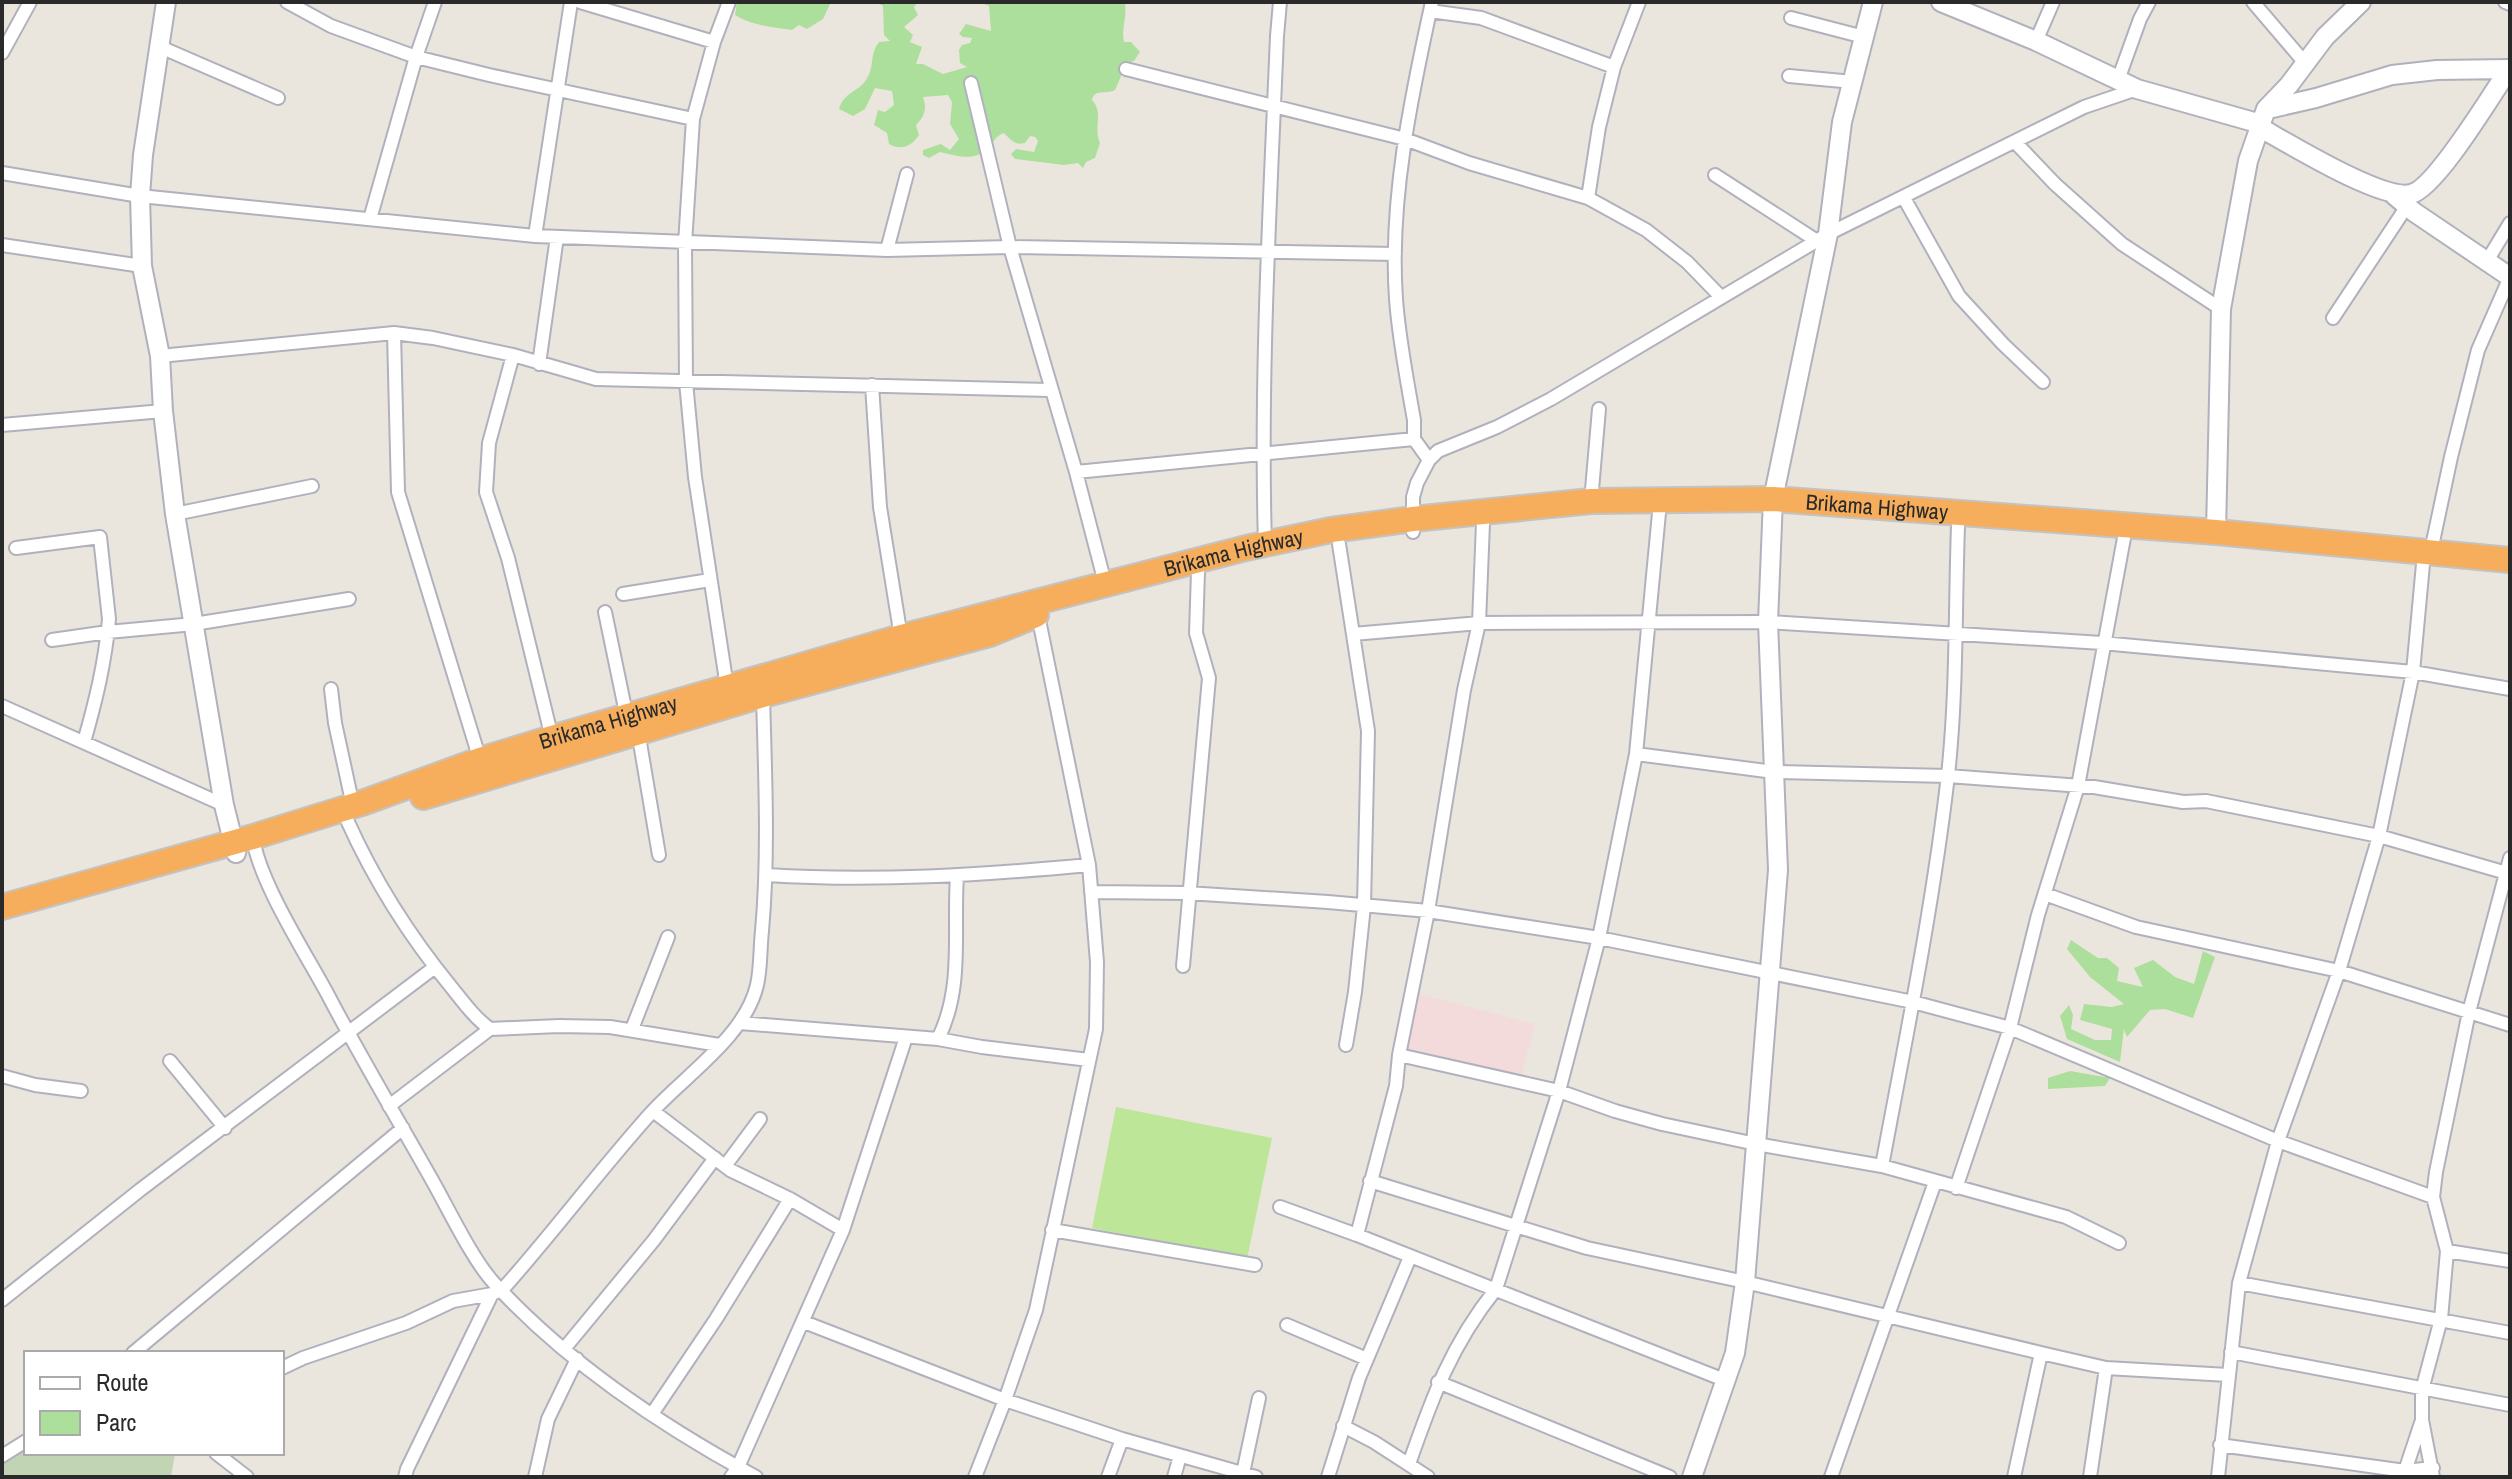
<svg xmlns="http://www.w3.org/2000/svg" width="2512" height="1479" font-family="'Archivo Narrow',sans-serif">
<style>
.medical{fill:#f2dbda}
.green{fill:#acdf9b}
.cemetery{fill:#c1d4b4}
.pitch{fill:#bde698}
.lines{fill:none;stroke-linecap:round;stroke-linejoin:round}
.street-casing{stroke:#b0b1bd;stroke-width:16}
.secondary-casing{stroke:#b0b1bd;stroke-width:22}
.highway-casing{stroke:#c3c3c3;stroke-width:28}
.street{stroke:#fff;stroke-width:12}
.secondary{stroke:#fff;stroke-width:18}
.highway{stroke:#f6ae5d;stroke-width:24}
.labels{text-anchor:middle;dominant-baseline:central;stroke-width:8;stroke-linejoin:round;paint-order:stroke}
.street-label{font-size:22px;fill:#2a2a2a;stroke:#fff}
</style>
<rect width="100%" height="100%" fill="#ebe6dd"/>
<path class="medical" d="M 1415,993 L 1535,1024 L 1519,1084 L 1400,1054 Z"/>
<path class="green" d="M 737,2 L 831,2 L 823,19 L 807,29 L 799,25 L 792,30 C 775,28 750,25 735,15 Z
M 876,2 L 918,2 L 914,7 L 918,15 L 904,27 L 913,35 L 910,42 L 922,47 L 916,64 L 923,64 L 943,74 L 967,67 L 960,63 L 959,50 L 962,45 L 970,43 L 972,38 L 963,37 L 959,34 L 966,24 L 991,31 L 989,6 L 984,4 L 985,2 L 1129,2 L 1125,5 C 1127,19 1121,28 1124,42 L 1131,42 L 1140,52 L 1134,61 L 1122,64 L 1122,74 L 1115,90 C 1106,95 1095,88 1092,100 C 1104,112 1093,129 1100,143 L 1095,158 L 1086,162 L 1083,168 L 1078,163 L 1064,165 L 1015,159 L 1011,154 L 1016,149 L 1034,152 L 1038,141 L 1035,137 L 1030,136 L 1025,143 C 1015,146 1010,139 1004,133 C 995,136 993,144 985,150 C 973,162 954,155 940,152 L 929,158 L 923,155 L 923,150 L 941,144 L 950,150 L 959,139 L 950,124 L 952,102 L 948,95 L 923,97 C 927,108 925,116 916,125 L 919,135 C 912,146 901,151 889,144 L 887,133 L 874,125 L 878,110 L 885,112 L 894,105 L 892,91 L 875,88 L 865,109 L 853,116 L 839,109 C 844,92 858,92 866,80 C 875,67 869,55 879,42 L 890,41 L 884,35 L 883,6 Z
M 2071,940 L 2098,958 L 2107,958 L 2119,968 L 2117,981 L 2143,987 L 2134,968 L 2153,960 L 2175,977 L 2194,984 L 2203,951 L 2215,957 L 2193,1018 L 2165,1009 L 2150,1010 L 2127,1037 L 2124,1029 L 2120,1062 L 2067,1039 L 2060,1016 L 2069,1005 L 2073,1015 L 2071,1029 L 2095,1040 L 2111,1040 L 2112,1029 L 2080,1020 L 2084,1004 L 2112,1007 L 2124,1004 L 2090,977 L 2067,949 Z
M 2070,1071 L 2110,1078 L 2105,1086 L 2048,1089 L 2048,1078 Z"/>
<path class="cemetery" d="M 26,1446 L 26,1453 L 175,1453 L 171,1477 L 2,1477 L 2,1463 Z"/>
<path class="pitch" d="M 1116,1107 L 1272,1138 L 1247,1259 L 1092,1228 Z"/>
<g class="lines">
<g class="street-casing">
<path id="street" d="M 287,2 L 331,26 L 416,57 L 489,75 L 693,119
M 580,2 L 714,42
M 2253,2 L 2305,63
M 2505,2 L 2510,4
M 1430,11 L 1481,18 L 1614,67
M 1791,18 L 1864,37
M 2036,41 L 2053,2
M 158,46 L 278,98
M 2,53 L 30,2
M 1126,69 L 1405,139 L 1469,163 L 1588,198 L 1646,230 L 1687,262 L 1721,297
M 1789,76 L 1853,82
M 2118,80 L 2140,19 L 2149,2
M 971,83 L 1010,247 L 1076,472 L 1105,583
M 2015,142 L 2055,184 L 2122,244 L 2221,309
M 2,173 L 140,196 L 535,236 L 887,250 L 1010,247 L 1395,254
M 1715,175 L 1817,241
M 1588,198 L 1599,127 L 1614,67 L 1639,2
M 1904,198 L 1959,296 L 2003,344 L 2043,382
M 370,219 L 416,57 L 435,2
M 535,236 L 571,2
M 2,245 L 142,266
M 887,250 L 907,174
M 2487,261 L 2510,223
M 2333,318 L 2407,206
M 394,333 L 398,492 L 480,760
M 513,355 L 489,443 L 486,492 L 508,558 L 552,738
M 160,356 L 394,333 L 433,338 L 513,355 L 596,379 L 1051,390
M 539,364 L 557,237
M 872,385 L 880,507 L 901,637
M 2,425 L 163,411
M 1429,460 L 1414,439 L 1414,420 C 1407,380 1399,340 1396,299 C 1389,202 1411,97 1432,2
M 1076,472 L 1414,439
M 1591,501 L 1599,409
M 175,514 L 312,486
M 1413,532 L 1413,497 L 1417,483 L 1429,460 L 1438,451 L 1497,427 L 1551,399 L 1828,234 L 2084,107 L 2137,89
M 1265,544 C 1260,375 1270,206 1277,36 L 1280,2
M 1339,544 L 1368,731 L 1364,906 L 1355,992 L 1346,1045
M 16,548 L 100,537 L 109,619 C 105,663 96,700 84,742
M 2431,551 L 2451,457 L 2478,350 L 2510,277
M 623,594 L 710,580
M 605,612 L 627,718
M 1353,634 L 1479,623 L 1768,622 L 2102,643 L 2413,672 L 2510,689
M 52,640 L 108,632 L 194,624 L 349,599
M 727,687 L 695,477 L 686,382 L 685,244 L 693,119 L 714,42 L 729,2
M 331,689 L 335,723 L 353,806
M 2,706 L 224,805
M 638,731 L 659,855
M 1636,754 L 1774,772 L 1948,776 L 2094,787 L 2183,802 L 2206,801 L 2379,836 L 2510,874
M 347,820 C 374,880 410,937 452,988 C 464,1003 475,1018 490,1029
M 253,837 C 258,880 306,954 328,995 C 361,1058 397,1118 432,1180 C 449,1210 472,1259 494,1283 C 567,1363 662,1426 756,1477
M 767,875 C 875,882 982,875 1089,865
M 1091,892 L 1187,893 L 1328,902 L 1428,911 L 1599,938 L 1913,1002 L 2010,1028 L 2278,1141 L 2433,1197
M 2045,894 L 2136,927 L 2339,971 L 2510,1025
M 1183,966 L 1209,678 L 1196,633 L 1198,572
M 740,1023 L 938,1039 L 982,1047 L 1089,1060
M 632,1029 L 668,937
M 938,1039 C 964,987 953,931 957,876
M 1399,1055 L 1559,1091 L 1615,1111 L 1662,1124 L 1756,1144 L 1882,1166 L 2066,1217 L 2119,1243
M 170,1061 L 225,1128
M 2,1076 L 35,1085 L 81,1091
M 389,1106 L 490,1029 L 559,1026 L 610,1027 L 719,1045
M 653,1111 L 730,1170 L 790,1199 L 843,1230
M 725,1166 L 760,1119
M 1882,1166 C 1906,1037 1933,906 1948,775 C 1957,693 1955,609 1958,526
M 1370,1181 L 1587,1248 L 1745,1282 L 2041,1353 L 2106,1368 L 2228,1375
M 1956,1188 L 2010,1028 L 2038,915 L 2078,786 L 2124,538
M 1280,1207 L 1357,1235 L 1727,1381
M 1052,1230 L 1255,1265
M 1357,1235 L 1396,1086 L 1399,1055 L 1428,911 L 1464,690 L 1479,623 L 1483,523
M 2447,1251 L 2510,1261
M 2239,1283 L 2510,1333
M 2,1300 L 140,1190 L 435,967
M 804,1322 L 1005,1400 L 1122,1439 L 1256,1477
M 1287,1325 L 1367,1359
M 564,1349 L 654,1240 L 715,1158
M 2231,1352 L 2510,1405
M 133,1353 L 403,1128
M 282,1368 L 303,1358 L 406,1323 L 453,1301 L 492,1294
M 1438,1382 L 1670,1477
M 652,1414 L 716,1319 L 790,1199
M 1343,1426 L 1374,1442 L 1428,1477
M 2220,1445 L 2405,1471 L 2433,1468
M 216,1453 L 247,1477
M 2,1456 L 26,1441
M 1409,1464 C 1432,1398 1451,1345 1496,1289 L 1559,1091 L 1599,938 L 1636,754 L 1659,513
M 1243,1473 L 1259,1398
M 405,1477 L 407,1469 L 492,1294 L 502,1290 C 553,1233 599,1171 650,1114 C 684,1076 745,1037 757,985 C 761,968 760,948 762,931 C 769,852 765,774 763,695
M 535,1477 L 548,1419 L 577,1359
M 731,1477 L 738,1467 L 843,1230 L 906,1037
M 975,1477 L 1005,1400 L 1036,1310 L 1096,1029 L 1097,962 L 1089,865 L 1038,615
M 1108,1477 L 1122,1439
M 1174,1477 L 1180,1456
M 1328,1477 L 1359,1378 L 1410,1257
M 1831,1477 L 1935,1182
M 2014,1477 L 2041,1353
M 2090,1477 L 2106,1368
M 2218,1477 L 2239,1283 L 2278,1141 L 2339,971 L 2379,836 L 2413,672 L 2423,564
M 2403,1477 L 2421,1423
M 2433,1477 L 2422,1420 L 2422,1390 L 2441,1319 L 2447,1251 L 2433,1197 L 2436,1172 L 2469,1012 L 2510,858"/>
</g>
<g class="secondary-casing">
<path id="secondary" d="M 166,2 L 143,155 L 140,196 L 142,266 L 160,356 L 163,411 L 175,514 L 224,805 L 236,853
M 1941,2 L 2036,41 L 2137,89 L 2261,124
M 2268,109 L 2316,98 L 2392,75 L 2437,70 L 2510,69
M 2259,127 C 2288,143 2382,201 2411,194 C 2436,188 2492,94 2509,69
M 2394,195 L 2414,212 L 2510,277
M 2216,532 L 2221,309 L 2248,161 L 2266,109 L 2289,85 L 2325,37 L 2361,2
M 1692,1477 L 1735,1353 L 1745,1282 L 1778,870 L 1768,622 L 1773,499 L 1828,234 L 1842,122 L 1873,2"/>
</g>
<g class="highway-casing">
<g id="highway">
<path d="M 423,797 L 763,695 L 990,634 L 1036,615"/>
<path id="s1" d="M 2,907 L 253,837 L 362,803 L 480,760 L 552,738 L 901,637 L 1246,548 L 1331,530 L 1413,519 L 1591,501 L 1773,499 L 2216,532 L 2510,560"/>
</g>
</g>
<use href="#street" class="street"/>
<use href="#secondary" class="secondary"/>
<use href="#highway" class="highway"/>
</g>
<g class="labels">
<g class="street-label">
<text stroke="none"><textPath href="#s1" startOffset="1930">Brikama Highway</textPath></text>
<text stroke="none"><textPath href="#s1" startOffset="1282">Brikama Highway</textPath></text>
<text stroke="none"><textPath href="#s1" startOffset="634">Brikama Highway</textPath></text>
</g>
</g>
<rect width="2512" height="1479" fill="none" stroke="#2a2a2a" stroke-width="8"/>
<rect x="24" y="1351" width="260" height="104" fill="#ffffff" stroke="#aaaaaa" stroke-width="2"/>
<rect x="40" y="1377" width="40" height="12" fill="#ffffff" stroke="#aaaaaa" stroke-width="2"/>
<text x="96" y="1391" font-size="24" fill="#2a2a2a">Route</text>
<rect x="40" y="1411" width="40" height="24" fill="#acdf9b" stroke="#aaaaaa" stroke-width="2"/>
<text x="96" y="1431" font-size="24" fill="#2a2a2a">Parc</text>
</svg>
